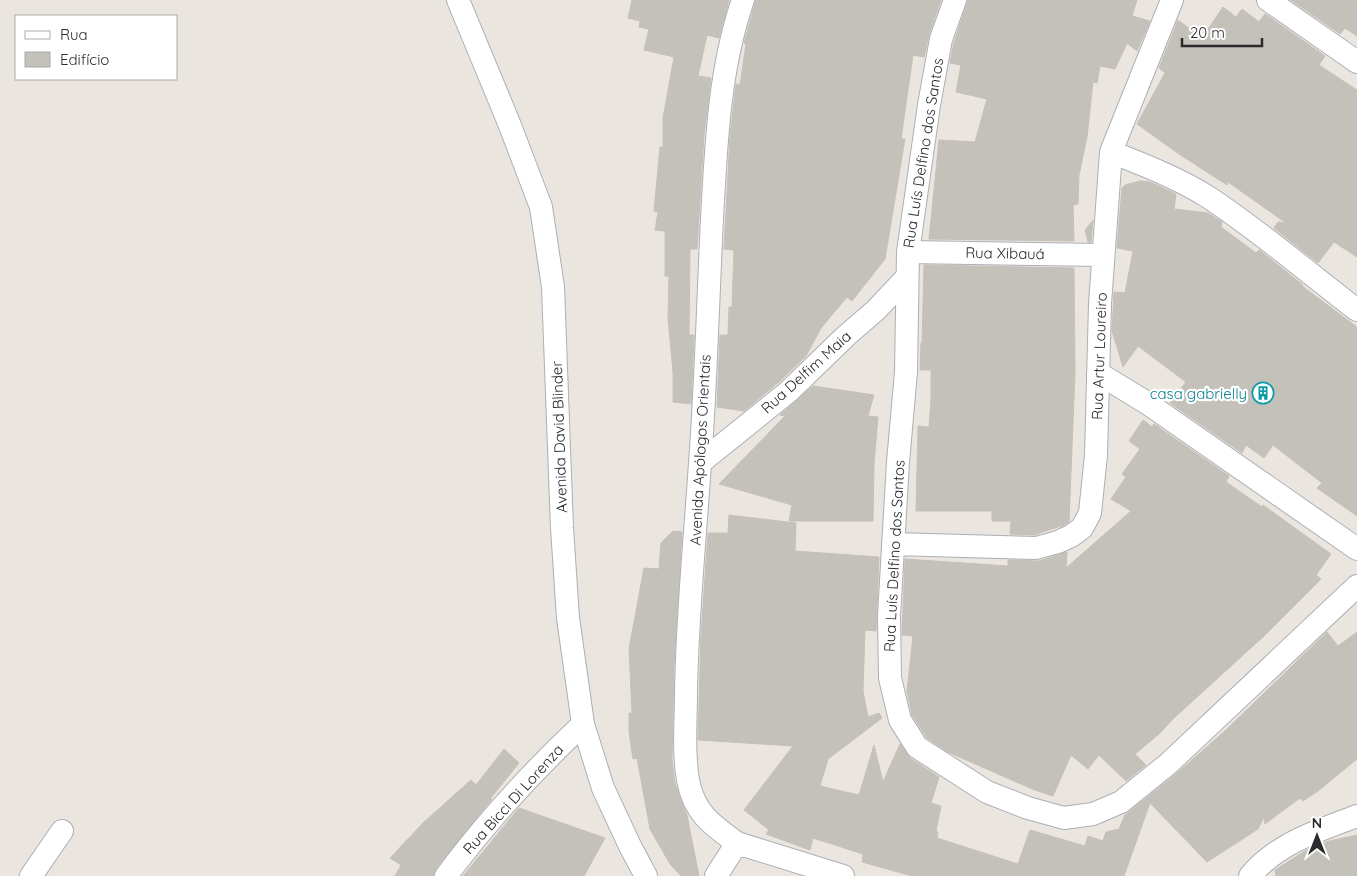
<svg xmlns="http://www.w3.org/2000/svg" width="1357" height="876" font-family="Quicksand,sans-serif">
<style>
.building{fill:#c4c0ba;stroke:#c7c0b9}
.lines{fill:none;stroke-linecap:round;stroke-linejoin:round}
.street-casing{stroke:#abafb6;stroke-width:24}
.street{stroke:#fff;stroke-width:22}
.labels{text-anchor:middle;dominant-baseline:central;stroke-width:4.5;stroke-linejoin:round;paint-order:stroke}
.street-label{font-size:15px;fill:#2b2b2b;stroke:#fff}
.culture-label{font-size:15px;fill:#0d838f;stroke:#fff;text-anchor:end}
</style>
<rect width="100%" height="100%" fill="#ebe5df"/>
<path class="building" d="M 632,0 L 729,0 L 719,38 L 707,35 L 698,76 L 711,78 L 704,135 L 697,249 L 690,249 L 689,335 L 694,335 L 691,404 L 673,402 L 673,372 L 668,318 L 669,276 L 665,276 L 665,231 L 655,230 L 658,212 L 654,211 L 660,147 L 663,147 L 663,118 L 674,57 L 644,50 L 649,29 L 639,27 L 640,21 L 628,18 Z
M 756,0 L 941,0 L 929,35 L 924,57 L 913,55 L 901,139 L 905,139 L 885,259 L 852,301 L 847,297 L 821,328 L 806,356 L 779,382 L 744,411 L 717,407 L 720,335 L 728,335 L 729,307 L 732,307 L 734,250 L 724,249 L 730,137 L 736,84 L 740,85 L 746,44 L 744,43 Z
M 968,0 L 1137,0 L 1132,16 L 1150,21 L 1137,51 L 1127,43 L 1115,69 L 1100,66 L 1097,83 L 1093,82 L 1087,137 L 1079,175 L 1078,204 L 1073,205 L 1074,241 L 929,239 L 939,140 L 975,142 L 987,99 L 956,92 L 961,65 L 950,63 L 954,42 Z
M 1291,0 L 1357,0 L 1357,36 L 1345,28 L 1340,34 Z
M 1223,7 L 1236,17 L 1242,9 L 1259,22 L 1265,14 L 1325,56 L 1319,65 L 1357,90 L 1357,257 L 1334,242 L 1318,263 L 1274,228 L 1278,222 L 1286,223 L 1228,182 L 1227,185 L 1179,154 L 1137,124 L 1165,73 L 1159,68 L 1178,20 L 1202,38 Z
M 1140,181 L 1150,182 L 1176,194 L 1174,209 L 1208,213 L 1222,222 L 1221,227 L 1256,253 L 1259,250 L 1303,285 L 1302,286 L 1357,327 L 1357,516 L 1317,488 L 1322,483 L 1273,445 L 1264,458 L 1246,445 L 1242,453 L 1170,403 L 1186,382 L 1138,346 L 1123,367 L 1112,331 L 1114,292 L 1125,293 L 1133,251 L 1117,248 L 1122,188 L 1125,185 Z
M 1093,220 L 1091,242 L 1088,242 L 1085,230 Z
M 924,265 L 1074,268 L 1075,373 L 1069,522 L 1064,525 L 1034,535 L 1010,534 L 1011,521 L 992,521 L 992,511 L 916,511 L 918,426 L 929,427 L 931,399 L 931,370 L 920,370 L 921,343 L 922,343 Z
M 813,386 L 874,395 L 868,416 L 878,417 L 874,464 L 873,521 L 789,521 L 792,505 L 719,484 L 785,416 L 780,415 Z
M 1143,420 L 1152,427 L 1154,424 L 1229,476 L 1226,482 L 1262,507 L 1263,505 L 1331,554 L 1316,575 L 1321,579 L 1264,636 L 1174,718 L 1159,734 L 1135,754 L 1146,765 L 1126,781 L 1099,755 L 1088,769 L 1071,755 L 1053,796 L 1032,789 L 948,752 L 927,738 L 912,715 L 907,691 L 913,636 L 902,635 L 905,559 L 1008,566 L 1008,560 L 1039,561 L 1067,552 L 1066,568 L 1131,511 L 1111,499 L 1126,477 L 1122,474 L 1140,449 L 1129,441 Z
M 729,515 L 796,523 L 795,551 L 879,557 L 876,631 L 865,630 L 863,691 L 868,717 L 879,713 L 882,718 L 828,759 L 820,786 L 859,795 L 874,745 L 883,782 L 900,744 L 910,758 L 939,777 L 931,803 L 941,806 L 936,831 L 938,832 L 937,838 L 1018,864 L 1030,830 L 1085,846 L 1088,836 L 1103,841 L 1106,832 L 1119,829 L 1125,815 L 1176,774 L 1226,730 L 1327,632 L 1338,646 L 1357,632 L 1357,759 L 1318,791 L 1303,801 L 1300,798 L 1265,824 L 1264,817 L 1258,829 L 1207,862 L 1150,803 L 1124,876 L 912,876 L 862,862 L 863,854 L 813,838 L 810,850 L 766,834 L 769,830 L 744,810 L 793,746 L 698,740 L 701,636 L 708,533 L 728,533 Z
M 673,531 L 682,532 L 674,664 L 672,760 L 675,783 L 679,796 L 687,815 L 699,876 L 681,876 L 670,864 L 650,829 L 637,758 L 633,759 L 629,732 L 629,713 L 632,713 L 629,649 L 644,568 L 659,569 L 661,543 Z
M 504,749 L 519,763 L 490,799 L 492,799 L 436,868 L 433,876 L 395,876 L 401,865 L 390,858 L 424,822 L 471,780 L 476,785 Z
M 519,808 L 605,838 L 584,876 L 463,876 Z
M 1357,835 L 1357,876 L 1276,876 L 1275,870 L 1305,851 L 1329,841 Z"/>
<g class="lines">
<g class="street-casing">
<path id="street" d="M 458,0 L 509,123 L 541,207 L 553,287 L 562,528 L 568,618 L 583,724 L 603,788 L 630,846 L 646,876
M 955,0 L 941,39 L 929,105 L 908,252 L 906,372 L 898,462 L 889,616 L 890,678 L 900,720 L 917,747 L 987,792 L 1028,808 L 1064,818 L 1093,814 L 1121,802 L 1168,764 L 1357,586
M 1268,0 L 1357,62
M 1111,152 C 1142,164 1180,179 1208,197 C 1260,231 1307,272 1357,310
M 908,252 L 1103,255
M 1098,373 L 1147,403 L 1357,549
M 701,462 L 788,392 L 847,335 L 876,310 L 907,277
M 893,544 L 1036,548 L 1058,542 L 1071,536 L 1082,528 L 1090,513 L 1096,455 L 1100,304 L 1111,152 L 1172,0
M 737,843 L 843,876
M 31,876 L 62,831
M 446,876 C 487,821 533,771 583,724
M 716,876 L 737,843 C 712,825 694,813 688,780 C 683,752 686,722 686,693 C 687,616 695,540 700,463 C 706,382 708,300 712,219 C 716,146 719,69 743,0
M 1250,876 C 1278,843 1317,831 1357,816"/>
</g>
<use href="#street" class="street"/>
</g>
<defs>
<g id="building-ring" transform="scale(1.125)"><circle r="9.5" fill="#fff" stroke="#0f9aa8" stroke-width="1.5"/><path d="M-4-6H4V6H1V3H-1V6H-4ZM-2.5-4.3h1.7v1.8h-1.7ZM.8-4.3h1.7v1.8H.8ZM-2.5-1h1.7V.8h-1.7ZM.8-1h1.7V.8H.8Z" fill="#0f9aa8"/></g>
</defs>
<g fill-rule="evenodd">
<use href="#building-ring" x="1263" y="393"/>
</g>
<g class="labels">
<g class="street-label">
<text transform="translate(923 153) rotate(-81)">Rua Luís Delfino dos Santos</text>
<text transform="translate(1005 253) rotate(1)">Rua Xibauá</text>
<text transform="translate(1099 356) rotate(-88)">Rua Artur Loureiro</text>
<text transform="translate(806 372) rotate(-42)">Rua Delfim Maia</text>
<text transform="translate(559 437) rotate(-92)">Avenida David Blinder</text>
<text transform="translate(700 450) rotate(-87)">Avenida Apólogos Orientais</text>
<text transform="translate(894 556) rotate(-87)">Rua Luís Delfino dos Santos</text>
<text transform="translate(513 799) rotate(-48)">Rua Bicci Di Lorenza</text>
</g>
<g class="culture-label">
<text x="1247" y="393">casa gabrielly</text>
</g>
</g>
<rect x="15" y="15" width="162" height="65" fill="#ffffff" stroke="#aaaaaa"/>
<rect x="25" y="31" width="25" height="8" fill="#ffffff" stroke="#aaaaaa"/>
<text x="60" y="40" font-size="15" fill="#2b2b2b">Rua</text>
<rect x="25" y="52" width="25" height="15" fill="#c4c0ba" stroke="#aaaaaa"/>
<text x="60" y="65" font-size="15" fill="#2b2b2b">Edifício</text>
<g transform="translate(1317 836)" stroke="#ffffff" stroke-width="4" paint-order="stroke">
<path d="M0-4L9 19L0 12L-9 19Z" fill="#2b2b2b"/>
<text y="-8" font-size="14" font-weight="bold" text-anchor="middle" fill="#2b2b2b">N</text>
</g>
<path d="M1182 38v8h80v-8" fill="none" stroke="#2b2b2b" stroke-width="2.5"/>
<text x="1190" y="38" font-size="15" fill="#2b2b2b" stroke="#ffffff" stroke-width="4" paint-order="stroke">20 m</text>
</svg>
